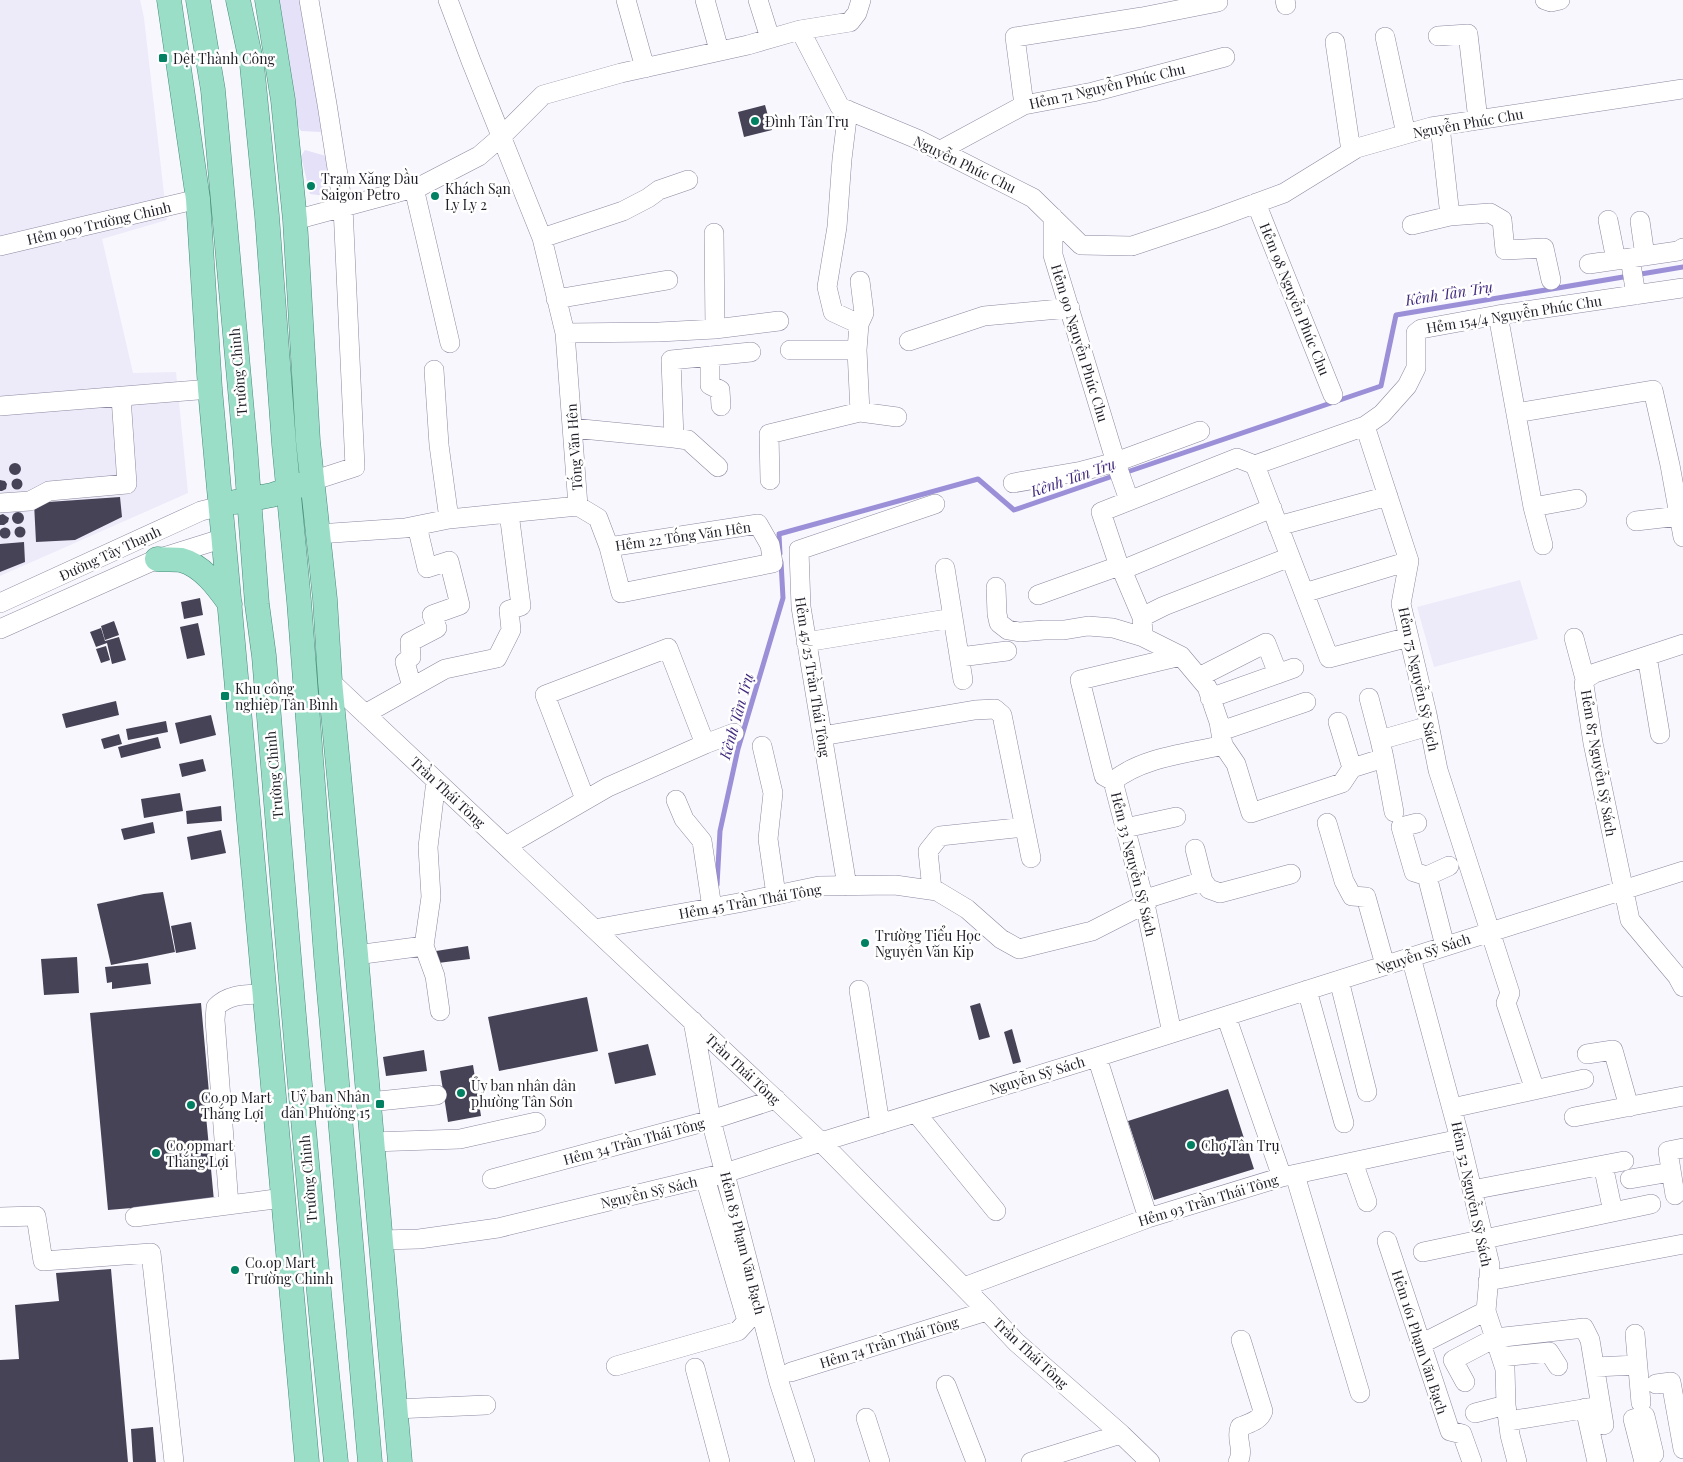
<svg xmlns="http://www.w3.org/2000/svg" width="1683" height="1462" font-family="'Playfair Display',serif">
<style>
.built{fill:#edebf9}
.green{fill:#e4e1f9}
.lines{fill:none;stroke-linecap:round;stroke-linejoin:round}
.stream{stroke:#9b8fd8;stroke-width:5}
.building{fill:#464357}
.minor-casing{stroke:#8c89a0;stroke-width:20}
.major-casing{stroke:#458c78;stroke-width:25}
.minor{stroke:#fff;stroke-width:19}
.major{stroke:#9bdec8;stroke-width:24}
.poi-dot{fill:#018162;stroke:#fff;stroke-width:2}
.labels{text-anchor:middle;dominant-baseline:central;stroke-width:5;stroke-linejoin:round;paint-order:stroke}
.poi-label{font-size:14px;fill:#1f1e27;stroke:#fff;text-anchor:start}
.street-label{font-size:14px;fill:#1f1e27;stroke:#fff}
.water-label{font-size:15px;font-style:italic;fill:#422a7f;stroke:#fff}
</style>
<rect width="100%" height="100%" fill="#f8f7fd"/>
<path class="built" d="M 0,0 L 140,0 L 144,18 L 167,220 L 102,239 L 133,373 L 176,372 L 188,493 L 0,576 Z
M 1520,580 L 1538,639 L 1434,667 L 1417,607 Z"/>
<path class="green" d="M 272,0 L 300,0 L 326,123 L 321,132 L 301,131 L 294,119 Z
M 305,150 L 326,156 L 333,190 L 325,196 L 310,194 L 301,156 Z"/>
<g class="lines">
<path class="stream" d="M 1124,473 L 1381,386 L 1396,315 L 1683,267
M 780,554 L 779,534 L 978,479 L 1014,510 L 1116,475
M 717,885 L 720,831 L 738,749 L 783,598 L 781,562"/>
</g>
<path class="building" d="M 765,105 L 772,130 L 744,137 L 738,112 Z
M9 469a6 6 0 1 1 12 0a6 6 0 1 1-12 0Z
M11.5 484a5.5 5.5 0 1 1 11 0a5.5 5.5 0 1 1-11 0Z
M 0,480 L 5,481 L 7,484 L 6,489 L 2,491 L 0,491 Z
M 120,497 L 122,517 L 75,540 L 36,542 L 34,503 Z
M12 518a6 6 0 1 1 12 0a6 6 0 1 1-12 0Z
M 3,514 L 9,518 L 8,522 L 4,525 L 0,525 L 0,515 Z
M14.5 532a5.5 5.5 0 1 1 11 0a5.5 5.5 0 1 1-11 0Z
M-0.5 533a5.5 5.5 0 1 1 11 0a5.5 5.5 0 1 1-11 0Z
M 24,542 L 25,562 L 0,572 L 0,544 Z
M 200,598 L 203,615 L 184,619 L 181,602 Z
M 114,621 L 119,635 L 105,640 L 101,626 Z
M 198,623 L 205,655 L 187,659 L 180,627 Z
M 101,628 L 105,641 L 119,637 L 126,660 L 112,664 L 107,643 L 96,647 L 90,632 Z
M 106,646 L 110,660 L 101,663 L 96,649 Z
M 116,701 L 119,715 L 66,728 L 62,714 Z
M 211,715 L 216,735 L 180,744 L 175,723 Z
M 166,721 L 168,732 L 128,740 L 126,729 Z
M 119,734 L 122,744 L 104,749 L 101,739 Z
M 158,737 L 161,748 L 121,758 L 118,747 Z
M 203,759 L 206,771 L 182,777 L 179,764 Z
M 180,793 L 183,811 L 144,818 L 141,799 Z
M 221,806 L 222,821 L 187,824 L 186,811 Z
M 153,822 L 155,833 L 124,840 L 121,829 Z
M 221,830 L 226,853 L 191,860 L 187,837 Z
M 163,892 L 175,952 L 111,965 L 97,904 L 144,894 Z
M 191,922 L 196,949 L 176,953 L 171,926 Z
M 468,946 L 470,959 L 438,963 L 436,951 Z
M 77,957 L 79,993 L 44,995 L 41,959 Z
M 148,963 L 151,984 L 112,989 L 112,982 L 107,983 L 105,967 Z
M 587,997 L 598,1051 L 499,1071 L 488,1017 Z
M 201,1003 L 210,1104 L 205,1105 L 214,1201 L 108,1210 L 90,1013 Z
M 980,1003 L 990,1037 L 979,1040 L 970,1006 Z
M 1012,1029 L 1021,1062 L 1013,1064 L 1004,1032 Z
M 648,1044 L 656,1075 L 615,1084 L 608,1053 Z
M 424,1050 L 427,1071 L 386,1076 L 383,1057 Z
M 473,1065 L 481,1116 L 448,1122 L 440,1071 Z
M 1228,1089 L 1254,1169 L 1154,1200 L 1128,1121 Z
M 111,1269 L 128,1462 L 0,1462 L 0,1360 L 19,1359 L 15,1305 L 59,1301 L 56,1273 Z
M 153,1427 L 156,1462 L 133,1462 L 131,1429 Z"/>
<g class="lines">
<g class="minor-casing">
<path id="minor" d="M 309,0 L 327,104 L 343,207 L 355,467 L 312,481
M 626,0 L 645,68
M 705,0 L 719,50
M 758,0 L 770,38
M 1285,0 L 1286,5
M 1545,0 L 1551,2 L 1560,0
M 800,30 L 840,107 L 917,139 L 1033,198 L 1081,245 L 1132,246 L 1213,219 L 1284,193 L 1357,148 L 1431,127 L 1683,89
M 1438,36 L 1468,34 L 1478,120
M 1385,37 L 1406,134
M 1335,42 L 1351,151
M 1024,105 L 1015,37 L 1142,17 L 1218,2
M 1440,126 L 1450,216
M 939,151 L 1024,105 L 1093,92 L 1225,57
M 414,188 L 450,343
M 1256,203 L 1333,395
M 1053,217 L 1053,255 L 1117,466 L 1129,500
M 295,220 L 421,186 L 479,156 L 501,137 L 543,95 L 621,73 L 748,45 L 800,30 L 850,22 L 857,13 L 861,0
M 1608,220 L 1616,260
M 1640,221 L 1645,256
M 1412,225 L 1450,216 L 1490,213 L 1502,220 L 1505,250 L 1544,248 L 1551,280
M 714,233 L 715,329
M 542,238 L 623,211 L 648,198 L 659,190 L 688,180
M 0,246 L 198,199
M 1630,258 L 1636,295
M 1589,264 L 1678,251 L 1683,248
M 556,299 L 668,280
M 1498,315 L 1533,507 L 1543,545
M 859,324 L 864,313 L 860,281
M 565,333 L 659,332 L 715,329 L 779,321
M 909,341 L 984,316 L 1070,308
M 790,350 L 857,350
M 710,356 L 710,385 L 720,390 L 721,406
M 434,370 L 439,445 L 449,519
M 0,406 L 210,389
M 860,412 L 897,417
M 1516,413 L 1653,390 L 1670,465 L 1683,537
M 1365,426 L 1409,561 L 1401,604 L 1427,714 L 1438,770 L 1510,993 L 1506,1003 L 1535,1090
M 572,428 L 674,438 L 671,360 L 751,352
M 674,438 L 688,440 L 718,467
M 1255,465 L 1237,458 L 1101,512 L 1119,566 L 1122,570 L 1142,617 L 1143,637 L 1181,656 L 1207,687 L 1219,722 L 1223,745 L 1236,764 L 1251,813 L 1342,783 L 1352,768 L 1384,758 L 1380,740 L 1429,726
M 1255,465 L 1365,426 L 1382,414 L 1407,386 L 1416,368 L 1416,333 L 1421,329 L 1498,315 L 1683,288
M 1255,465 L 1329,658 L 1409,637
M 770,480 L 769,434 L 860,412 L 857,350 L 859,324 L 833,312 L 827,287 L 837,227 L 842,159 L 848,110
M 1013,483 L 1082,471 L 1116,462 L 1200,431
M 0,503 L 30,501 L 49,491 L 127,484 L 121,397
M 578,506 L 598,518 L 609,547 L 758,524 L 770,545 L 773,563 L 621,593 L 609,547
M 1533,507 L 1577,499
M 1636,521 L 1679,516
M 1278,526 L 1388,496
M 318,534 L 405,528 L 449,519 L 578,506 L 565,333 L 542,238 L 471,61 L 448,0
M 945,568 L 963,680
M 1122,570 L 1272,508
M 996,587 L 997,614 L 999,623 L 1008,630 L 1020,632 L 1044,630 L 1064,630 L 1088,626 L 1113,628 L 1143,637
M 1304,593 L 1409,561
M 1038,595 L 1119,566
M 0,603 L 201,511 L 221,506
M 1142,617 L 1164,606 L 1290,557
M 0,629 L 157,559 L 224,538
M 1574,638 L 1585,679
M 806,642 L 953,618
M 1683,644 L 1595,673 L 1585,679 L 1584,685 L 1593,743 L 1630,920 L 1677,976 L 1683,987
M 1647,656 L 1660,734
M 960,657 L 1007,651
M 1199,677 L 1266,643 L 1278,674
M 330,681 L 821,1142 L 987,1311 L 1016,1342 L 1121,1434 L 1150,1462
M 412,687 L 405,662 L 411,657 L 410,642 L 437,628 L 432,615 L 460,605 L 449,561 L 427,568 L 417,526
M 1210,698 L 1294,668
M 1369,698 L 1380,740
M 365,714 L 445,669 L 497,658 L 511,630 L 509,610 L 521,606 L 509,513
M 1338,722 L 1352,768
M 1221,731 L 1306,702
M 822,736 L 975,710 L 995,709 L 1002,715 L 1031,858
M 705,744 L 734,733
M 762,746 L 773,793 L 768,839 L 776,895
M 1384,758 L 1394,812
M 436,781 L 428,847 L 431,897 L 424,946 L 435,976 L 440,1011
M 1113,781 L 1104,776 L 1080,680 L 1181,656
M 676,800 L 684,819 L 702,841 L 712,908
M 1327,823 L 1344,881 L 1352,896 L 1366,897 L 1385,965
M 1417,823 L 1401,827 L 1414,872 L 1427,876 L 1445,946
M 1125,828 L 1176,817
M 506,846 L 608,787 L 705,744 L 668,648 L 545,695 L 585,799
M 1427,876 L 1449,866
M 1203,881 L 1209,889 L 1220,893 L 1291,874
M 847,886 L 801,607 L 799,550 L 935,504
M 932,890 L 928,851 L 940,836 L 1025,827
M 594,929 L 738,903 L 819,886 L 895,885 L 937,891 L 967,909 L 1001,939 L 1019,949 L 1092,931 L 1145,904 L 1152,897 L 1203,881 L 1195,849
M 356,955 L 424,946
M 1411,957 L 1460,1139 L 1490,1265 L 1486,1311 L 1505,1369 L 1506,1405 L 1510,1435 L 1517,1462
M 1339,980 L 1367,1092
M 859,990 L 880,1124
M 1307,990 L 1344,1123
M 1226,1016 L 1282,1177
M 693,1021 L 711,1120 L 779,1382 L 805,1462
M 1172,1033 L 1145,904 L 1113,781 C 1143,757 1186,754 1223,745
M 1587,1054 L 1613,1050 L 1629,1107
M 1097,1057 L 1148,1218
M 369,1102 L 437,1095
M 1452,1108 L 1584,1079
M 916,1113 L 996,1211
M 1574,1117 L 1683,1096
M 372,1142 L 460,1139 L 536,1122
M 1353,1162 L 1367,1202
M 1603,1165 L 1613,1212
M 1295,1175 L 1360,1393
M 492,1179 L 711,1120 L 776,1099
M 1630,1179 L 1671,1172
M 1472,1190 L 1624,1161
M 1675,1195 L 1668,1151 L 1683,1148
M 229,1205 L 215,1020 L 216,1007 C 229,993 247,995 265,994
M 0,1217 L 36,1216 L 43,1261 L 151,1253 L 174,1462
M 135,1217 L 283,1198
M 381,1240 L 419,1239 L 498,1228 L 725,1173 L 821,1142 L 1097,1057 L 1683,871
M 1387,1241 L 1450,1431 L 1462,1434 L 1472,1462
M 1423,1252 L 1651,1204
M 1488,1281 L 1683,1244
M 964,1287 L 1148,1218 L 1282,1177 L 1460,1139
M 1635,1334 L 1641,1403
M 1421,1344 L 1486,1311
M 1501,1357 L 1549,1352 L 1558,1366
M 616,1366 L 738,1331 L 747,1321 L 705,1178
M 1595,1367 L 1637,1365
M 695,1368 L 720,1462
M 791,1372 L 987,1311
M 1465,1382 L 1453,1360 L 1495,1338 L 1584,1328 L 1590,1340 L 1604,1425
M 1656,1384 L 1671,1382 L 1683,1449
M 946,1385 L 976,1462
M 1585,1408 L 1597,1462
M 395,1409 L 486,1405
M 1475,1413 L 1506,1405
M 866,1418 L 880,1462
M 1509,1421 L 1601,1406
M 1031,1462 L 1121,1434
M 1238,1462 C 1245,1450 1235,1439 1240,1427 C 1249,1423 1260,1421 1263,1411 L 1241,1340
M 1644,1462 L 1633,1419 L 1645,1416 L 1654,1454"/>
</g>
<g class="major-casing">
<path id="major" d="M 169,0 L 198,199 L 210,389 L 307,1462
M 198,0 L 213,90 L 245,445 L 257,604 L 264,656 C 286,925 308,1194 336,1462
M 238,0 L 252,65 L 267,216 L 284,444 L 299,601 L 326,956 L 370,1462
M 267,0 L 283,100 L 295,220 L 308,441 L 325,599 L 330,681 L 356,955 L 400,1462
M 235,502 L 272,495 L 304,484
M 157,559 C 165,560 174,559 181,560 C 202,565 218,587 230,604"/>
</g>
<use href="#minor" class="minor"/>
<use href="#major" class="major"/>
</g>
<g class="poi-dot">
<rect x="158" y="53" width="10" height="10" rx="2.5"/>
<circle cx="755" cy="121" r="5"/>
<circle cx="311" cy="186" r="5"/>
<circle cx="435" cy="196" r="5"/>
<rect x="220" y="691" width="10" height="10" rx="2.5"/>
<circle cx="865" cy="943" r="5"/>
<circle cx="461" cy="1093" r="5"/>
<rect x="375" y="1099" width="10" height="10" rx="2.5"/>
<circle cx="191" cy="1105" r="5"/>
<circle cx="1191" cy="1145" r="5"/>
<circle cx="156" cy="1153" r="5"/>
<circle cx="235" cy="1270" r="5"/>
</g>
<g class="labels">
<g class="poi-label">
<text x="173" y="58">Dệt Thành Công</text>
<text x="765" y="121">Đình Tân Trụ</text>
<text x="321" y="178">Trạm Xăng Dầu<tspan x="321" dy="16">Saigon Petro</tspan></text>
<text x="445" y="188">Khách Sạn<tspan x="445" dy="16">Ly Ly 2</tspan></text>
<text x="235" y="688">Khu công<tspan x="235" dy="16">nghiệp Tân Bình</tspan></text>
<text x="875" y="935">Trường Tiểu Học<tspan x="875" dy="16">Nguyễn Văn Kip</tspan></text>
<text x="471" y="1085">Ủy ban nhân dân<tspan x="471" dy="16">phường Tân Sơn</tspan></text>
<text x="370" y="1096" text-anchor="end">Uỷ ban Nhân<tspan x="370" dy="16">dân Phường 15</tspan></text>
<text x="201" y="1097">Co.op Mart<tspan x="201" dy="16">Thắng Lợi</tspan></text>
<text x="166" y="1145">Co.opmart<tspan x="166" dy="16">Thắng Lợi</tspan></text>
<text x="1201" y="1145">Chợ Tân Trụ</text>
<text x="245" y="1262">Co.op Mart<tspan x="245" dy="16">Trường Chinh</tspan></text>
</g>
<g class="street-label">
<text transform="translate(1107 86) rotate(-13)">Hẻm 71 Nguyễn Phúc Chu</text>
<text transform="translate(1468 123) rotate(-10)">Nguyễn Phúc Chu</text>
<text transform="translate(965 164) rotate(26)">Nguyễn Phúc Chu</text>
<text transform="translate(99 223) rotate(-13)">Hẻm 909 Trường Chinh</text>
<text transform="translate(1295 299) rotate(68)">Hẻm 98 Nguyễn Phúc Chu</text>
<text transform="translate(1514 314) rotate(-9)">Hẻm 154/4 Nguyễn Phúc Chu</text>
<text transform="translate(1080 343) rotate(73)">Hẻm 90 Nguyễn Phúc Chu</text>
<text transform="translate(238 372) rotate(-95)">Trường Chinh</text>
<text transform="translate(574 447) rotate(-94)">Tống Văn Hên</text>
<text transform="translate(683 536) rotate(-8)">Hẻm 22 Tống Văn Hên</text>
<text transform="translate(110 553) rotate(-25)">Đường Tây Thạnh</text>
<text transform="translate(813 677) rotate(81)">Hẻm 45/25 Trần Thái Tông</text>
<text transform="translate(1419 679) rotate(78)">Hẻm 75 Nguyễn Sỹ Sách</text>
<text transform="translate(1599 763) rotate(80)">Hẻm 87 Nguyễn Sỹ Sách</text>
<text transform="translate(274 775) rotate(-95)">Trường Chinh</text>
<text transform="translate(448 792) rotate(43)">Trần Thái Tông</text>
<text transform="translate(1134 864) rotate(76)">Hẻm 33 Nguyễn Sỹ Sách</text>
<text transform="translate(750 901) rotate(-10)">Hẻm 45 Trần Thái Tông</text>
<text transform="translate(1423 953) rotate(-18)">Nguyễn Sỹ Sách</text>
<text transform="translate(743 1069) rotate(43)">Trần Thái Tông</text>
<text transform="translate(1037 1075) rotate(-17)">Nguyễn Sỹ Sách</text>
<text transform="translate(634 1141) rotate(-15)">Hẻm 34 Trần Thái Tông</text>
<text transform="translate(308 1179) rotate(-95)">Trường Chinh</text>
<text transform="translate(649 1192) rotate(-13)">Nguyễn Sỹ Sách</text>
<text transform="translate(1472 1194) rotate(78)">Hẻm 52 Nguyễn Sỹ Sách</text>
<text transform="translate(1208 1200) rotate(-17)">Hẻm 93 Trần Thái Tông</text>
<text transform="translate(743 1243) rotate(76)">Hẻm 83 Phạm Văn Bạch</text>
<text transform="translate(889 1342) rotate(-17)">Hẻm 74 Trần Thái Tông</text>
<text transform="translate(1420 1342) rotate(72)">Hẻm 161 Phạm Văn Bạch</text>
<text transform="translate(1031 1353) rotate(43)">Trần Thái Tông</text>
</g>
<g class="water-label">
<text transform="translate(1449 293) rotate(-9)">Kênh Tân Trụ</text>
<text transform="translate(1073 477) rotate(-19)">Kênh Tân Trụ</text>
<text transform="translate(736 716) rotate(-74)">Kênh Tân Trụ</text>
</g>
</g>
</svg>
